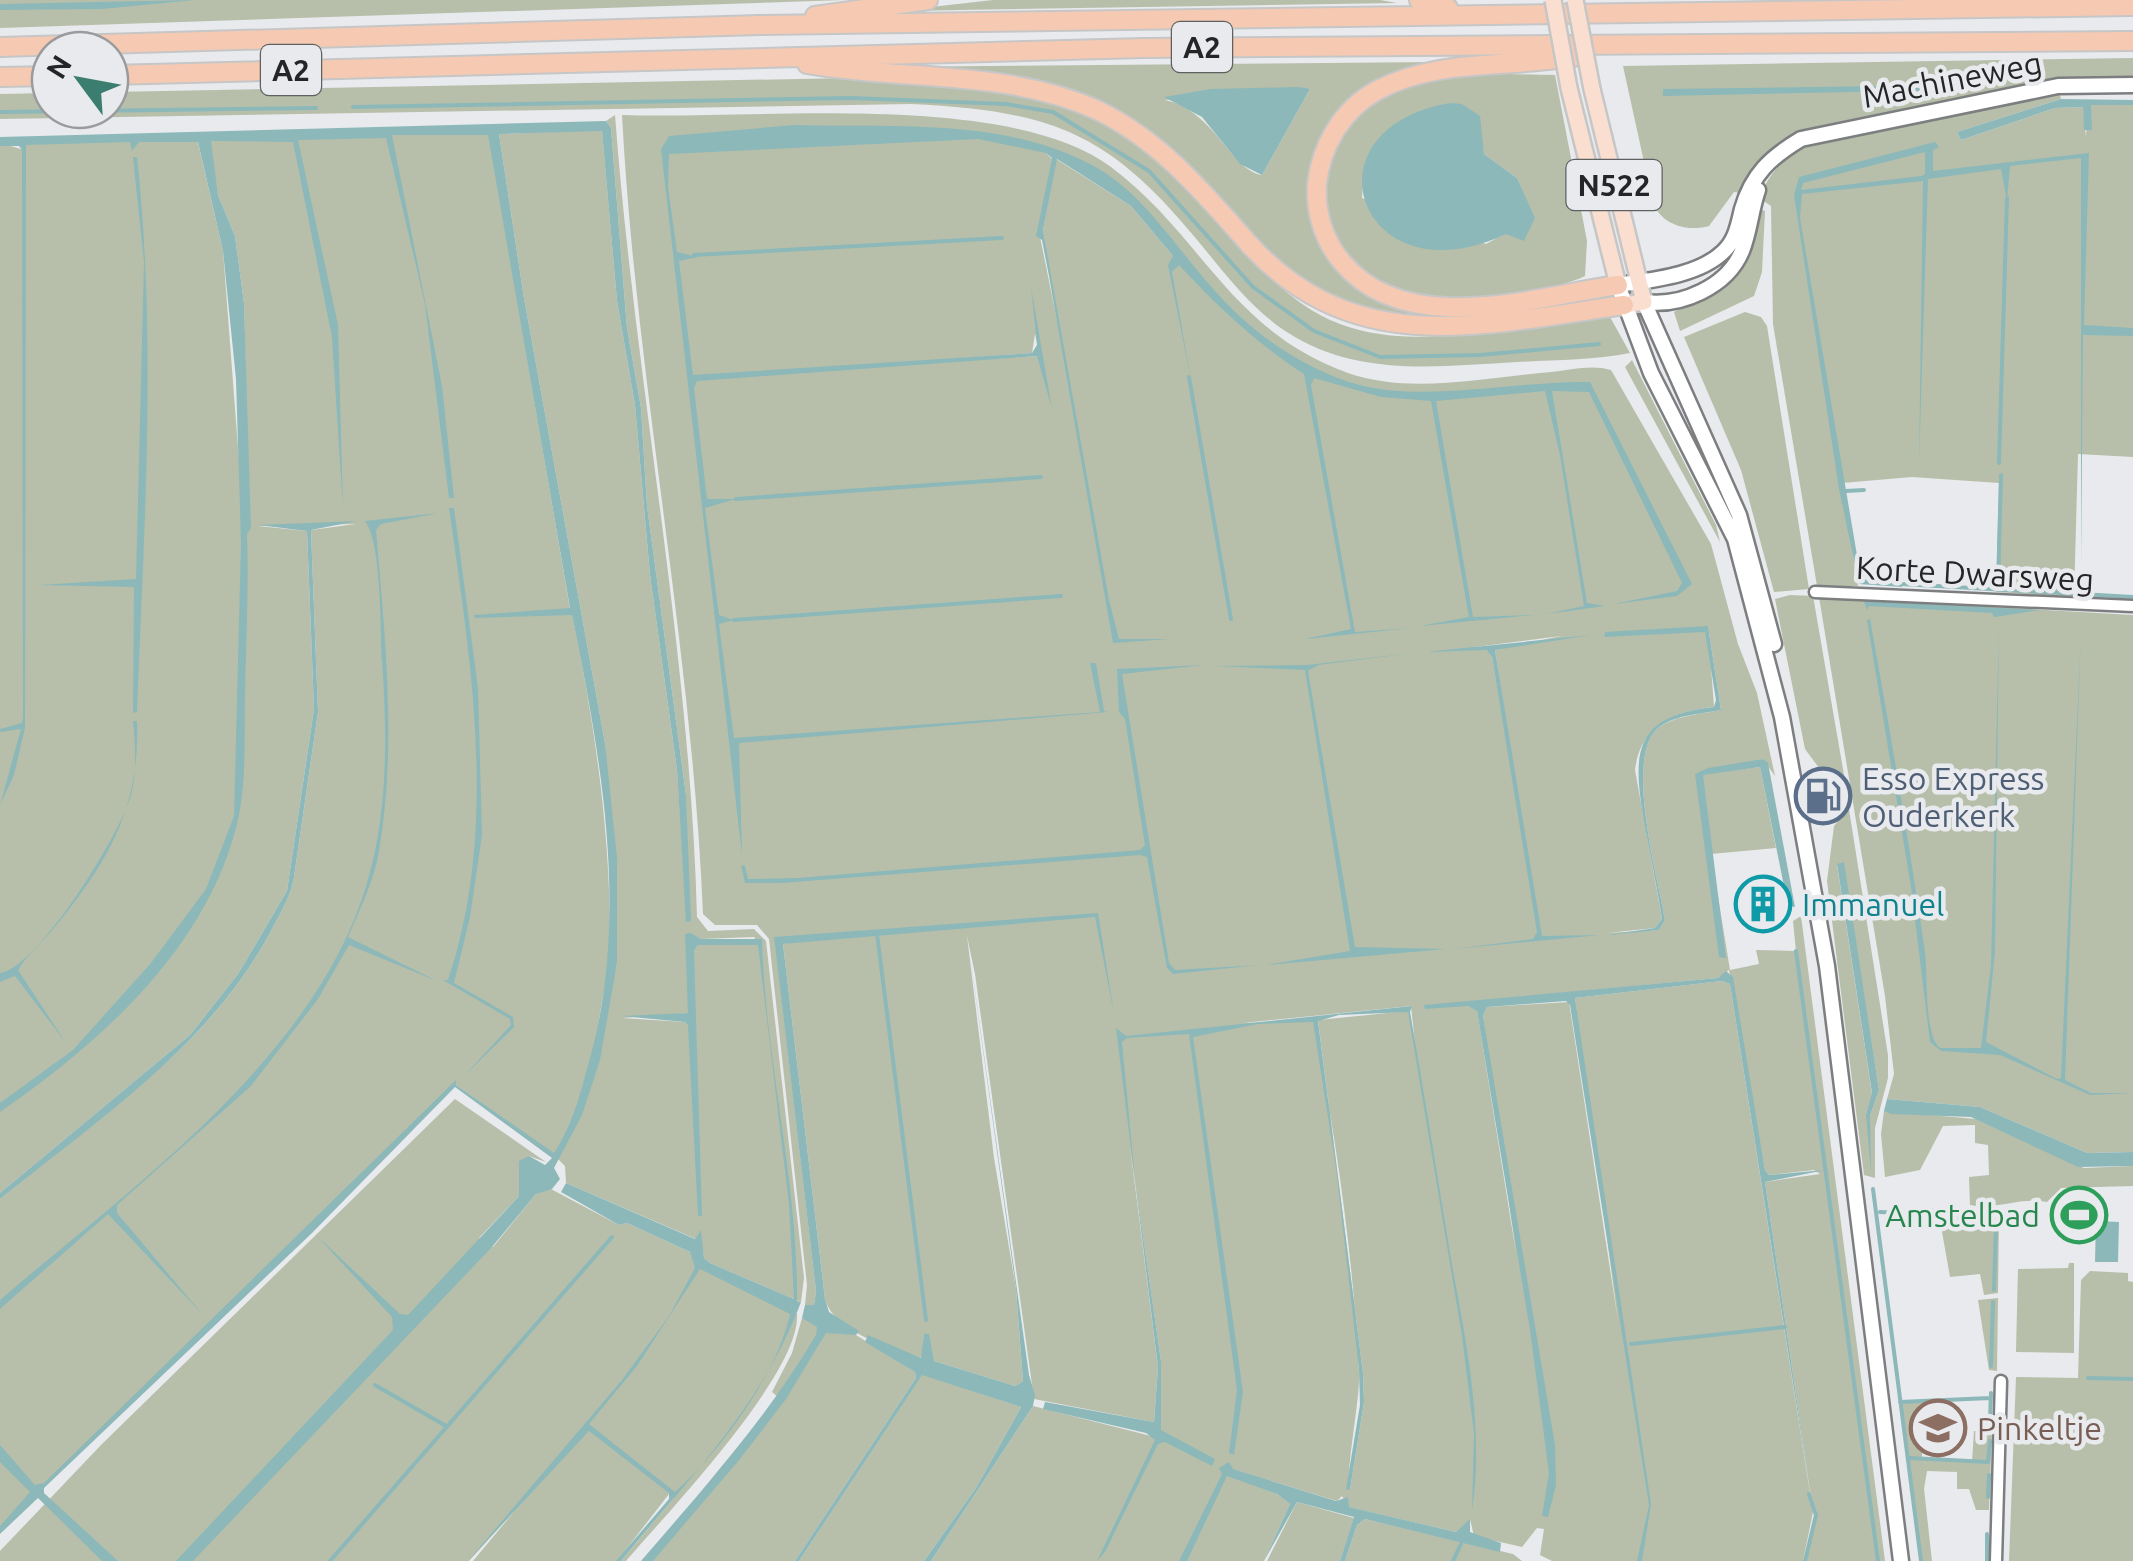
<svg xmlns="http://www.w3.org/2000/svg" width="2133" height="1561" font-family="Ubuntu,sans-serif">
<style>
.green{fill:#b7bfaa;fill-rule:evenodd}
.water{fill:#8cb8b9;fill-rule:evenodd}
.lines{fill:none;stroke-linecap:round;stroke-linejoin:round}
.stream{stroke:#8cb8b9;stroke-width:4}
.street-casing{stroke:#7c7e80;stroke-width:15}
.secondary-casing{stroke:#7c7e80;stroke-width:19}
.primary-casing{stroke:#c6c6c7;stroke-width:20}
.highway-casing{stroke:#c6c6c7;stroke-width:22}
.street{stroke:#fff;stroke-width:10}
.secondary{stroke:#fff;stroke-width:14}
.primary{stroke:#fadfd1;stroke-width:15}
.highway{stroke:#f6cab2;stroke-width:18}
.primary-bridge-casing{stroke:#c6c6c7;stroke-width:20;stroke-linecap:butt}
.primary-bridge{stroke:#fadfd1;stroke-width:15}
.labels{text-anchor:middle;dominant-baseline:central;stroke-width:9;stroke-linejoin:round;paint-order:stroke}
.shield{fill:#e8eaed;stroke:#5f6062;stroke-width:2.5}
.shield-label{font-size:30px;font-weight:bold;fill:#242526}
.street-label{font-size:32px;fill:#242526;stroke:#e8eaed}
.service-label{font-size:32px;fill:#4e5e75;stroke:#e8eaed;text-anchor:start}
.culture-label{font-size:32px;fill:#0d838f;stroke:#e8eaed;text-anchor:start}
.leisure-label{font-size:32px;fill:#27864d;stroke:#e8eaed;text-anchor:end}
.education-label{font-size:32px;fill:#785e54;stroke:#e8eaed;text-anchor:start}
</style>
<rect width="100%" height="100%" fill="#e8eaed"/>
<path class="green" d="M 0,0 L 844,0 L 0,28 Z
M 993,0 L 1380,0 L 1397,3 L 896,11 Z
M 2133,58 L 2133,81 L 2061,80 L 1806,132 L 1741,193 L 1734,192 L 1709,226 C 1687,232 1662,225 1653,203 L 1623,66 Z
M 1436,62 C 1411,68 1386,73 1364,87 C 1298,128 1286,236 1351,284 C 1377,303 1413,310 1444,315 L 1386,316 L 1308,287 L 1107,109 C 1035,72 957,73 878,67 ZM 1310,89 L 1262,175 C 1230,170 1215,111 1165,100 Z
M 1555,75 L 1587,241 L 1585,276 C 1546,295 1429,311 1390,290 C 1376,282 1349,267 1341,253 C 1303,194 1329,123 1389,91 C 1436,66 1503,75 1555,75 ZM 1481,137 L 1484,154 L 1517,178 L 1534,218 L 1486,244 L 1362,198 L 1365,162 Z
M 849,78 C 906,81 966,79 1023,87 C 1101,98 1164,163 1214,217 C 1251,256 1287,305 1340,324 C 1430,357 1519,315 1610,317 L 1630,353 C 1593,360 1555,360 1517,362 C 1441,366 1363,377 1295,337 C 1255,314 1227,276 1198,241 C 1108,131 1051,111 911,104 L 0,119 L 0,94 L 50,93 L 50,110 L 110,110 L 110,92 Z
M 2059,92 L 2061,99 L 1957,132 L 1961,140 L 2055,108 L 2083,107 L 2086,137 L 2088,101 L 2133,100 L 2133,457 L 2078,454 L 2074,597 L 1996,592 L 1999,483 L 1912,477 L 1842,483 L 1858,586 L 1817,586 L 1773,324 L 1771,206 L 1759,198 C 1769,174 1782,159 1803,145 Z
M 615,115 C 635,383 690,648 697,917 L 708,931 L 754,929 L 766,941 L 804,1278 L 801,1302 L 710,1263 L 704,1258 L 700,1232 L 696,1239 L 566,1183 L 565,1166 L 553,1154 L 456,1085 L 0,1527 L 0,1199 C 97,1119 209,1047 270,933 C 279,915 291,897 294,877 L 318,712 L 311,530 L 356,524 L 258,526 L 307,531 L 314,709 L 287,891 L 238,974 L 190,1035 L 0,1193 L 0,143 L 21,149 L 22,139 L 196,134 L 223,251 L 240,474 L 248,477 L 244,303 L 235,236 L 218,195 L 208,134 L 487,125 L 570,609 L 504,616 L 572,614 C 594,721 610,827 610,937 C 610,977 595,1020 596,1058 L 617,963 L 605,743 L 524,298 L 499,134 L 602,130 L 617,301 L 635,405 L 650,575 L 677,770 L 687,921 L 686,795 L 647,506 L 641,408 L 627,328 L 611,128 L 606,121 ZM 691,934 L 701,939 L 755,937 L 754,942 L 698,945 L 694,951 L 688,1026 L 685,1022 L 622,1018 L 688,1013 Z
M 622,115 C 751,120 1008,90 1111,167 C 1203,236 1228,329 1348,373 C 1410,395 1488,377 1551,372 C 1570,370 1593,364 1611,370 L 1711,544 L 1738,644 L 1757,693 L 1775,776 L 1763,759 L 1709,773 L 1760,767 L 1776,848 L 1711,854 L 1730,970 L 1759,964 L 1756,950 L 1796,951 L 1793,921 L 1801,916 L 1885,1561 L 1806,1561 L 1817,1512 L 1810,1491 L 1765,1182 L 1820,1174 L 1814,1170 L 1769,1175 L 1765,1170 L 1729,970 L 1718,978 L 1424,1006 L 1468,1006 L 1477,1010 L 1516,1253 L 1483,1016 L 1487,1007 L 1569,1002 L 1618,1321 L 1575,998 L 1722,981 L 1730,984 L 1813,1512 L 1803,1561 L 1552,1561 L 1540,1555 L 1544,1529 L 1537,1528 L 1522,1547 L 1474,1536 L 1470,1519 L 1464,1529 L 1456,1532 L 1348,1507 L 1342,1496 L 1337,1501 L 1232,1469 L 1222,1473 L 1277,1494 L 1290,1504 L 1264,1561 L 931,1561 L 1033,1406 L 1151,1436 L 1161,1431 L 1161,1361 L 1130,1146 L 1158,1367 L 1154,1422 L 1034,1399 L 975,974 L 967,936 L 994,1158 L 1016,1289 L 1023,1381 L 1015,1386 L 934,1361 L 924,1334 L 922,1358 C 892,1349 834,1332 825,1299 L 783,944 L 871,930 L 775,941 L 816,1291 L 814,1305 L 805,1305 L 807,1285 L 769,939 L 757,925 L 715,925 L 703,914 C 692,646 636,382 622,115 ZM 1046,153 L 1116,188 L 1178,260 L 1170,264 L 1173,256 L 1131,206 L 1056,159 L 1043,230 L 1058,325 L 1039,232 L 1052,159 ZM 1035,334 L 1041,360 L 1037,356 L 725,376 L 1032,353 ZM 1708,626 L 1721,710 C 1701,714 1670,716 1655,731 C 1626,763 1658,878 1665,920 L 1659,930 L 1607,933 L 1655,928 L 1662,919 L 1635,770 C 1640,726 1673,711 1714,707 ZM 1561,636 L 1495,650 L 1532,890 L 1492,657 L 1486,650 L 1475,647 ZM 1411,1006 L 1415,1044 L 1408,1011 L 1318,1020 L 1363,1373 L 1364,1402 L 1350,1490 C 1344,1479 1361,1396 1359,1371 C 1353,1255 1336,1135 1313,1021 L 1243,1023 Z
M 1757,208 L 1765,211 L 1762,272 L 1754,296 L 1680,331 L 1674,312 L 1721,285 Z
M 1745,312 L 1761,317 L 1767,326 L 1809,589 L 1774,592 L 1741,470 L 1684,337 Z
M 1632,360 L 1716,525 L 1720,542 L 1625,367 Z
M 1790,595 L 1813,596 L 1844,775 L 1822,772 L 1805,749 L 1775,599 Z
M 1819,597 L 2133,615 L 2133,1152 L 2087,1153 L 1980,1107 L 1887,1099 L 1894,1074 L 1885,996 Z
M 1844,778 L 1888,1055 L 1888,1078 L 1875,1128 L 1875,1178 L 1864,1175 L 1827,881 L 1834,826 L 1847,811 L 1837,780 ZM 1843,863 L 1879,1090 L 1870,1116 L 1866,1114 L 1872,1094 L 1837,865 Z
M 455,1099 L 546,1162 L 529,1156 L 522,1171 L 520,1195 L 479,1238 L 493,1247 L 536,1194 L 549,1188 L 619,1225 L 627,1223 L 690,1252 L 700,1268 L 797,1314 C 801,1373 667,1513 626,1561 L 621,1561 L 674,1498 L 669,1494 L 617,1561 L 473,1561 L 518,1507 L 469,1561 L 0,1561 L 0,1551 L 102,1444 Z
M 1884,1111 L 1976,1119 L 2084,1168 L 2133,1166 L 2133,1186 L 2061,1188 L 2047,1202 C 2018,1197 1998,1210 1970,1205 L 1969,1177 L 1989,1175 L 1988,1145 L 1975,1143 L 1975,1125 L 1943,1126 L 1920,1170 L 1885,1177 L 1881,1134 Z
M 1913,1207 L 1972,1211 L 1999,1219 L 1998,1293 L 1984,1295 L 1980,1274 L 1950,1277 L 1941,1226 L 1921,1225 Z
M 2069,1263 L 2074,1263 L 2074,1353 L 2016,1352 L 2018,1269 L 2068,1268 Z
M 2090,1271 L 2128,1273 L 2128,1281 L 2133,1282 L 2133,1561 L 2009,1561 L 2016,1377 L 2078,1378 L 2081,1280 Z
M 1998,1298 L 1997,1371 L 1989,1370 L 1978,1300 Z
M 802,1318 L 856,1335 L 915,1372 L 916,1378 L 795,1561 L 645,1561 L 778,1397 L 772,1392 L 792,1353 Z
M 922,1374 L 1021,1407 L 976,1488 L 924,1561 L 799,1561 Z
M 1901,1403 L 1922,1403 L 1922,1457 L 1972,1462 L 1974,1431 L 1992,1432 L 1989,1510 L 1976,1510 L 1969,1489 L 1957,1489 L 1957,1472 L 1927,1471 L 1924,1489 L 1932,1561 L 1920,1561 Z
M 1297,1502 L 1354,1518 L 1340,1561 L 1267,1561 Z
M 1365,1519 L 1513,1554 L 1522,1561 L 1345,1561 L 1357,1525 Z"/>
<path class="water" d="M 195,0 L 102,9 L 0,10 L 0,4 Z
M 1956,85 L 1953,90 L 1663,96 L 1663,89 Z
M 1299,87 L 1310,89 L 1262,175 L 1240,164 L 1202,117 L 1164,97 L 1211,89 Z
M 2061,99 L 2133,100 L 2133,105 L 2091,105 L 2092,130 L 2084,130 L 2083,107 L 2055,108 L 1961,140 L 1957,132 Z
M 1450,103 L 1462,104 L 1480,116 L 1484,154 L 1517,178 L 1535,218 L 1524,241 L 1506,234 C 1360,303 1298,129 1450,103 Z
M 606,121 L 611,128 L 627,328 L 641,408 L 647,506 L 686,795 L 691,921 L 686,922 L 677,770 L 650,575 L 635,405 L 617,301 L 602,131 L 499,134 L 524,298 L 605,743 L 617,858 L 617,963 L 600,1060 L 582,1115 L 554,1168 L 560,1179 L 552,1189 L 536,1194 L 492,1247 L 193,1561 L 176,1561 L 393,1330 L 392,1317 L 317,1236 L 400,1314 L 408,1315 L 519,1196 L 519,1161 L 529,1156 L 545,1165 L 552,1158 L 455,1087 L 312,1233 L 44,1488 L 44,1493 L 118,1561 L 102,1561 L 38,1498 L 0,1534 L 0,1526 L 30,1492 L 0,1462 L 0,1445 L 35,1485 L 44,1483 L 456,1080 L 456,1085 L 554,1153 C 571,1127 579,1099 587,1069 C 631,921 602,763 572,615 L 475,618 L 474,615 L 570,608 L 488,135 L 392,135 L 442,386 L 454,498 L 449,498 L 425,304 L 386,138 L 298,140 L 338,325 L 343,509 L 332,337 L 293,142 L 211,141 L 218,195 L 235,236 L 244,303 L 251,528 L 247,534 C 249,588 246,641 245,695 C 244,737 247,783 237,824 C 206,949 101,1042 0,1112 L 0,1103 L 73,1050 L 151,963 L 206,889 L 234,816 L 241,543 L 236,379 L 223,251 L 198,142 L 139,142 L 132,151 L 130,142 L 26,145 L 25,728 L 14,775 L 0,805 L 21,729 L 0,732 L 0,729 L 22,723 L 23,717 L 22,150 L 19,146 L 0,146 L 0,137 Z
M 794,125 C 892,128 1002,117 1092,165 C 1140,190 1173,243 1208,283 C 1246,328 1293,363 1349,382 C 1421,405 1515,380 1590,382 L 1692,584 L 1677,596 L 1614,604 L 1677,591 L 1682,583 L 1589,392 L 1552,391 L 1587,603 L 1605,606 L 1546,614 L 1584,606 L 1560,455 L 1545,391 L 1436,401 L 1473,617 L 1535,615 L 1420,626 L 1469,617 L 1431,401 L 1381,397 L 1314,378 L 1311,385 L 1355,632 L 1411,628 L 1305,639 L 1351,629 L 1304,374 C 1255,342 1218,307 1179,265 L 1172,272 L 1191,380 L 1168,265 L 1173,256 L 1131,206 L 1057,159 L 1043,230 L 1109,600 L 1119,639 L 1170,639 L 1113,643 L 1049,276 L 1042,240 L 1036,236 L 1052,158 L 1046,153 L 978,139 L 669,154 L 668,187 L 677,252 L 698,257 L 679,261 L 693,375 L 1032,353 L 1037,345 L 1031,287 L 1052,409 L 1037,356 L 697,381 L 694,388 L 707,499 L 736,499 L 705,508 L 719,615 L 734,620 L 719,624 L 734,738 L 1100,712 L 1090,663 L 1096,663 L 1104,711 L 1108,712 L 739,743 L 742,855 L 661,149 L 669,136 Z
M 1935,142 L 1939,147 L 1933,150 L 1933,171 L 2089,153 L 2084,325 L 2133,328 L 2133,336 L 2083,335 L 2081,567 L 2081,158 L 2010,166 L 2007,201 L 2001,169 L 1928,179 L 1919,463 L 1923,181 L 1802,194 L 1800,218 L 1861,579 L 1901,582 L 1902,587 L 1859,584 L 1839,489 L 1794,195 L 1799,177 ZM 1925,152 L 1925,174 L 1921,176 L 1801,190 L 1803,183 Z
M 133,157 L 137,157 C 157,340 144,528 137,712 L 133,713 L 134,587 L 39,585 L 136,579 L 144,262 Z
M 449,508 L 454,508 L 478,688 L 482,835 L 470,917 L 454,983 L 513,1017 L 514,1027 L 464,1076 L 511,1025 L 510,1019 L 443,980 L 448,980 C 499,828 471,663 449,508 Z
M 439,513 L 381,524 L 376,530 C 385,636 397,746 379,851 C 374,881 360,909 348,937 L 437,981 L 349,945 L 318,999 L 251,1086 L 117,1205 L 117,1213 L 203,1315 L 108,1214 L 0,1309 L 0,1300 C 135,1184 324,1052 370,872 C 388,806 387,729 382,661 C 380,628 382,544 365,521 Z
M 357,521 L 311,530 L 318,712 L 294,877 C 291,897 279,915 270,933 C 209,1046 98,1120 0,1199 L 0,1193 L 190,1035 L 238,974 L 287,891 L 314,709 L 307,531 L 258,525 Z
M 1864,601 L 2041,610 L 1994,617 L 1992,613 L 1869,606 L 1867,610 Z
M 1870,619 C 1890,730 1909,841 1925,952 C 1928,975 1924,1036 1940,1048 L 1981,1048 L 1991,965 L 1999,625 L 1995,951 L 1986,1042 L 2057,1079 L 2061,1078 L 2081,634 L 2065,1080 L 2091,1093 L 2133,1093 L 2090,1095 L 2000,1055 L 1941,1051 L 1930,1042 L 1911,887 L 1867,620 Z
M 1708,626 L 1721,710 C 1701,714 1670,715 1655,731 C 1626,764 1658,878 1665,920 L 1659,930 L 1607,935 L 1655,928 L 1662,919 C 1657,888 1651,858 1645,827 C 1633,757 1629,716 1714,707 L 1716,700 L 1705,632 L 1604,637 L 1605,632 Z
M 1591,635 L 1495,650 L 1542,936 L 1600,935 L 1453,949 L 1533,939 L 1537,932 L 1492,657 L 1486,650 L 1425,652 Z
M 1413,653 L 1318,665 L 1308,671 L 1355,947 L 1446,949 L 1266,965 L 1350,951 L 1305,670 L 1215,666 L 1307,665 Z
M 1204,665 L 1122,674 L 1169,963 L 1175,970 L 1259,965 L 1173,974 L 1167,968 L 1147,857 L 1140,855 L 782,883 L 745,883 L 741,865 L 745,866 L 748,879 L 798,878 L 1140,850 L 1145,845 L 1125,719 L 1119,712 L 1117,669 Z
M 133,721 L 137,721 C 140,806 110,859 58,923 C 46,939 28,953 18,970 L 66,1043 L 15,976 L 0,982 L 0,973 C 37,969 124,830 132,791 C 137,769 135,743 133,721 Z
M 1763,759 L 1768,763 L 1795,907 L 1788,906 L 1760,767 L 1703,775 L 1726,958 L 1719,957 L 1695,774 L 1708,768 Z
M 1844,862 L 1879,1090 L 1870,1116 L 1871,1173 L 1866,1114 L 1872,1093 L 1837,864 Z
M 1098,913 L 1114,1014 L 1095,917 L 783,944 L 825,1299 L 829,1312 L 859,1331 L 856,1335 L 826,1333 L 786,1399 L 740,1459 L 653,1561 L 641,1561 C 704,1488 767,1418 816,1335 L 817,1327 L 802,1318 L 805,1305 L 814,1305 L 816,1291 L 774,937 Z
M 691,933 L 701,939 L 762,939 C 765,1060 798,1179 797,1301 L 801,1302 C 762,1406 690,1477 621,1561 L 616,1561 L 669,1499 L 669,1493 L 589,1431 L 468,1561 L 622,1380 L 669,1316 L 695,1268 L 690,1252 L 627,1223 L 619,1225 L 561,1192 L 566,1183 L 695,1239 L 701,1230 L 704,1258 L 710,1263 L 794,1299 L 789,1204 L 758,945 L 698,945 L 694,951 L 702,1216 L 698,1216 L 688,1026 L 685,1022 L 621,1016 L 688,1013 L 685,934 ZM 700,1269 L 790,1314 C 777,1374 721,1451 675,1492 L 589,1424 L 637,1366 Z
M 967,934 L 1029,1375 L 1035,1395 L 1033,1406 L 931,1561 L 924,1561 L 976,1488 L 1021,1407 L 922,1375 L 799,1561 L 795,1561 L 916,1378 L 915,1372 L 865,1342 L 868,1335 L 921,1358 L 924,1334 L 929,1334 L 934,1361 L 1015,1386 L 1023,1381 L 1016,1289 Z
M 1726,971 L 1733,977 L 1765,1170 L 1769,1175 L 1825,1170 L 1765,1182 L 1810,1491 L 1730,984 L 1722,981 L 1575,998 L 1651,1504 L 1642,1561 L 1637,1561 L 1649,1505 L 1570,1005 L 1566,1001 L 1487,1007 L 1483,1016 L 1555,1445 L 1556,1485 L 1548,1517 L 1542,1516 L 1549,1473 L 1530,1330 L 1477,1011 L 1468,1006 L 1425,1009 L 1424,1005 L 1718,978 Z
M 1412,1006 L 1410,1012 C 1424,1092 1437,1173 1450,1253 C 1465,1338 1485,1425 1472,1511 L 1474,1434 L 1462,1336 L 1408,1012 L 1339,1015 L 1318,1021 L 1363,1373 L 1364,1402 L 1350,1490 L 1346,1489 L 1360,1405 L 1359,1369 L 1336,1168 L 1313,1022 L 1258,1024 L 1193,1037 L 1243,1392 L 1234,1455 L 1229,1453 L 1237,1390 L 1189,1034 L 1127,1038 L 1122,1042 L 1135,1180 L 1161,1361 L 1161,1430 L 1215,1459 L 1212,1466 L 1165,1442 L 1158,1444 L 1105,1552 L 1097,1561 L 1155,1440 L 1146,1433 L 1043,1409 L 1045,1402 L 1154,1422 L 1158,1367 L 1116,1028 L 1126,1036 Z
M 1887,1099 L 1980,1107 L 2087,1153 L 2133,1152 L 2133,1166 L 2078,1167 L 1971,1117 L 1891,1114 L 1884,1111 Z
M 2096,1221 L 2119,1222 L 2118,1262 L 2095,1262 Z
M 1229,1462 L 1233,1469 L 1336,1501 L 1348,1497 L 1349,1507 L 1456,1532 L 1470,1519 L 1470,1532 L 1501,1543 L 1500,1552 L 1365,1519 L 1357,1525 L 1345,1561 L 1340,1561 L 1354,1517 L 1297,1502 L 1264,1561 L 1290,1504 L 1277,1494 L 1227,1476 L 1187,1561 L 1179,1561 L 1222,1474 L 1219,1468 Z"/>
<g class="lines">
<path class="stream" d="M 353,107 L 851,98 L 1006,104 L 1053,112 L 1149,171 L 1253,287 L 1314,331 L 1380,357 L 1480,355 L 1599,344
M 0,112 L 316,108
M 694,255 L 1002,238
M 1189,377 L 1231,619
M 1999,463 L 2007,198
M 2001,475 L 1998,588 L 2026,590
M 1846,491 L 1864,490
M 736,499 L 1041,477
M 1901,584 L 2133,597
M 734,620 L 1061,596
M 877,934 L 926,1320
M 1796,951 L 1878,1561
M 1873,1189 L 1921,1561
M 1880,1212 L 1976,1217 L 1996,1230
M 1994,1290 L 1996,1226
M 1631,1344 L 1785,1327
M 1991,1366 L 1993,1302
M 2088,1378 L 2133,1379
M 375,1385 L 446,1426
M 1900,1402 L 1990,1398
M 1990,1419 L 1991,1393
M 1910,1458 L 1988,1462 L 1990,1441
M 1988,1497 L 1989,1475
M 330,1561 L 612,1237
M 1453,1561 L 1461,1544
M 1805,1561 L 1816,1515 L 1809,1494
M 1987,1561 L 1987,1534"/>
<g class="street-casing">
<path id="street" d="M 1815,592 L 2133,606
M 1996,1561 L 2001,1381"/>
</g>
<g class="secondary-casing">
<path id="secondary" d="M 1758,190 C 1751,210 1750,231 1742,251 C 1727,287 1681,307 1644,302 L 1739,515 L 1774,644
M 1901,1561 L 1827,966 L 1782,717 L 1735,539 L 1651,373 L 1618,285 C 1651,280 1698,276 1723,252 C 1736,240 1738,225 1742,209 C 1752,174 1771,157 1801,139 L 2058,86 L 2133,85"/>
</g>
<g class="primary-casing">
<path id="primary" d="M 1569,88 L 1618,285
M 1592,89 L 1644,302 L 1624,305"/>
</g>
<g class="highway-casing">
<path id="highway" d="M 1419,0 L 1448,8
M 815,16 L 928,0
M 0,47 L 760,25 L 2133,6
M 1578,56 C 1511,69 1438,57 1376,91 C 1342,110 1321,146 1317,184 C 1315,212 1324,241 1342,262 C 1406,339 1534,297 1618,285
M 807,64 C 902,81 1007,69 1097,110 C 1160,140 1204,193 1249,244 C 1355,361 1487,324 1624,305
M 110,75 L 1144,48 L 2133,41
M 0,77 L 50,76"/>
</g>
<use href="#street" class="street"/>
<use href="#secondary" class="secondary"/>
<use href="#primary" class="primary"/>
<use href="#highway" class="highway"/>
<g class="primary-bridge-casing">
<path id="primary-bridge" d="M 1553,0 L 1569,88
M 1575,0 L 1592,89"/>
</g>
<use href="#primary-bridge" class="primary-bridge"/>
</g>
<defs>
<g id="fuel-ring" transform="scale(2.875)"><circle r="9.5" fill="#e8eaed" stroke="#5c6f8a" stroke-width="1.5"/><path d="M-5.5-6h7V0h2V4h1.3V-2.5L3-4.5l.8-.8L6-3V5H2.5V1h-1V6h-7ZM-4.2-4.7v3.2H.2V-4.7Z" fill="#5c6f8a"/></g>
<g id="building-ring" transform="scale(2.875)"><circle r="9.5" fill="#e8eaed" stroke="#0f9aa8" stroke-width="1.5"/><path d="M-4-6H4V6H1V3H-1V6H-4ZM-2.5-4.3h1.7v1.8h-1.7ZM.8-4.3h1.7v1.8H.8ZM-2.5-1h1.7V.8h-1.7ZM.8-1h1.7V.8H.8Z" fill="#0f9aa8"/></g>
<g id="stadium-ring" transform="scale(2.875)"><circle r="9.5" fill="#e8eaed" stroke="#2e9e5b" stroke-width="1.5"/><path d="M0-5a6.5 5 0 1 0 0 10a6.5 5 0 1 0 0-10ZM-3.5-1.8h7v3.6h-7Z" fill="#2e9e5b"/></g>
<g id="school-ring" transform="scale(2.875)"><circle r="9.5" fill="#e8eaed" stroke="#8d6e63" stroke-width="1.5"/><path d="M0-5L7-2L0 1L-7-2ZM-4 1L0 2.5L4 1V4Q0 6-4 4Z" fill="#8d6e63"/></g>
</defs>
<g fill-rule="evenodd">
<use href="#fuel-ring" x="1823" y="796"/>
<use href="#building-ring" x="1763" y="904"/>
<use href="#stadium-ring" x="2079" y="1215"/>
<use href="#school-ring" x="1938" y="1428"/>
</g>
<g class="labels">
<g class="shield">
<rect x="1172" y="22" width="60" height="50" rx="8"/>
<rect x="261" y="45" width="60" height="50" rx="8"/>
<rect x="1566.5" y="160" width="95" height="50" rx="8"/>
</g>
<g class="shield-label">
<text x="1202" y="47">A2</text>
<text x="291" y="70">A2</text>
<text x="1614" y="185">N522</text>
</g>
<g class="street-label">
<text transform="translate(1952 79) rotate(-11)">Machineweg</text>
<text transform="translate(1975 573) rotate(3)">Korte Dwarsweg</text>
</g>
<g class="service-label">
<text x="1862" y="778">Esso Express<tspan x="1862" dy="37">Ouderkerk</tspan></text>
</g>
<g class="culture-label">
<text x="1802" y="904">Immanuel</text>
</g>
<g class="leisure-label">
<text x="2040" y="1215">Amstelbad</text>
</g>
<g class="education-label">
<text x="1977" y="1428">Pinkeltje</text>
</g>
</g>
<g transform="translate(80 80) rotate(302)"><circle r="48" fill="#e8eaed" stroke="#9a9b9d" stroke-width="2.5"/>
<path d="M0-8L18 38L0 25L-18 38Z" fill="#3b7e6f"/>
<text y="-15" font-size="28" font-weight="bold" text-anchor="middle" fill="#242526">N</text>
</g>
</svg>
